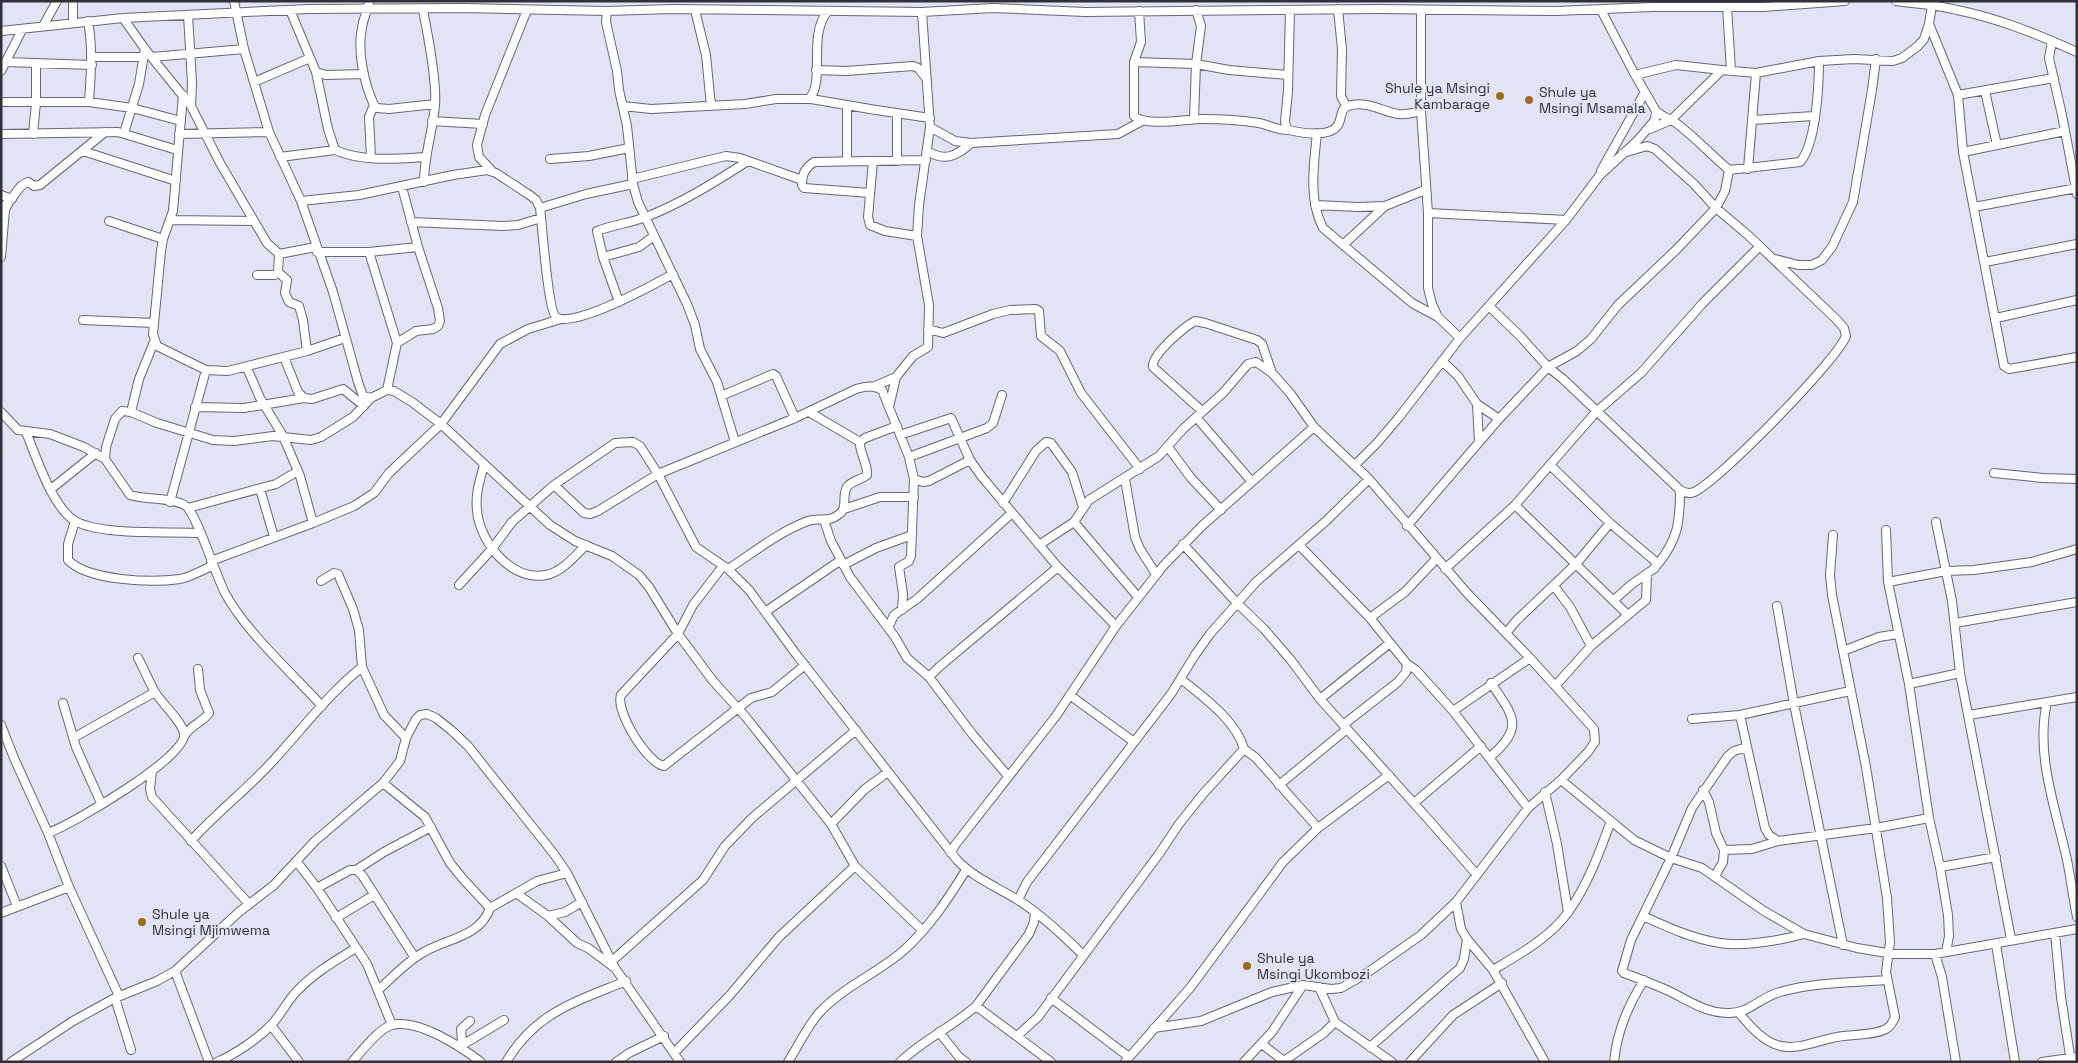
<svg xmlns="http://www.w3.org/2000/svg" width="2078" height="1063" font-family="'Space Grotesk',sans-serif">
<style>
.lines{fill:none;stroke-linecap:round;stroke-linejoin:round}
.minor-casing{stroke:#666776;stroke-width:10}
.minor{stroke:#fff;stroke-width:8}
.poi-dot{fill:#9c6b1f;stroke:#e2e3f5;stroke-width:2}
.labels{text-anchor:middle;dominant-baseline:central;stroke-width:4;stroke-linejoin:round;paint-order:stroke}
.poi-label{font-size:14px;fill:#303138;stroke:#e2e3f5;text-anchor:start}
</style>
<rect width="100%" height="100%" fill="#e2e3f5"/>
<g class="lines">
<g class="minor-casing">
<path id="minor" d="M 73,1 L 73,22
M 234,1 L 244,49 L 269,132 L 301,201 L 333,292 L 358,382 L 363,396 L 371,398 L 387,390 L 394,391 L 412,402 L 441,424 L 550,525 L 575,541 L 612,556 L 639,575 L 649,587 L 678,634 L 713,681 L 745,716 L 831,824 L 855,866 L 923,931
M 369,1 C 368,11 363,18 362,28 C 357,51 364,83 374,105 L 377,108 L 389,109 L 435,104
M 1896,1 C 1916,4 1937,5 1957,10 C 1998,18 2039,35 2077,52
M 1727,7 L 1731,70
M 1338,9 L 1342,49 L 1341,96 L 1346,106
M 290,10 L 316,72 L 328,129 L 335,150 C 362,162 396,159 425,157
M 423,10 C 428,35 437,80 435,105 C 433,131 424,155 424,182
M 695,10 L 706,55 L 711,106
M 1290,10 L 1288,91 L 1285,121 L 1286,127 L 1289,130 C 1301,133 1330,138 1338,125 C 1342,119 1340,108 1348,106 C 1366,100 1381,111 1398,114 C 1406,115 1413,113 1421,111
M 1421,10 L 1421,111 L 1428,213 L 1428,288 L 1432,304 L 1438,317 L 1460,338
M 607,11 L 606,22 L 617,71 L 619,90 L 627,126 L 633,184 L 638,202 L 687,304 L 695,325 L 700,349 L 717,382 L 735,442
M 1139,11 L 1141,42 L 1134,62 L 1134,116 C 1146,127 1185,119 1202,119 C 1221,119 1240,120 1259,123 C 1269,125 1279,131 1289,130
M 188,15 L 192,83 L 191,106
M 123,18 L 145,49 L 191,106 L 220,163 L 267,243 L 279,254 L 316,247
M 88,21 C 93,48 91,74 89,102
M 1929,24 L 1958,95 L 1963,152 L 2004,366 L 2009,369 L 2077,357
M 43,26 L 57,1
M 1,31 L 123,18 L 308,9 L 463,8 L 607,11 L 672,9 L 922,12 L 993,8 L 1085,12 L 1379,9 L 1556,11 L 1652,7 L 1763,7 L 1845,1
M 2052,41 L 2049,58 L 2062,115 L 2077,194
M 92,57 L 143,57
M 152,57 L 244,49
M 6,62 L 92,65
M 1134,62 L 1196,64 L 1229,70 L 1288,75
M 816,70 L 846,71 L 913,66 L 918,68 L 926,78
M 1,71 L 22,30
M 316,72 L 326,75 L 364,74
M 1635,75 L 1676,65 L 1722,70
M 254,82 L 310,58
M 1985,91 L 1997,145
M 183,95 L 173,211 L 163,239 L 161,251 L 153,334 L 157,346 L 206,370 L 228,371 L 307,351 L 345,338
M 1958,95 L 2054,78
M 811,99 L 876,110 L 930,118
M 1,102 L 89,102 L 132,108 L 181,121
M 623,106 L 651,109 L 745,104 L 776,99 L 809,99 C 826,81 807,35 828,11
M 1656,111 C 1664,118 1669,118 1676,123 C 1695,137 1711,155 1729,170 L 1800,162 C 1816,145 1819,85 1819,61
M 1194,119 L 1196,64 L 1201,26 L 1196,10
M 1753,120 L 1814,116
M 432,121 L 483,124
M 930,127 L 955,141 L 971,143 L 1118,134 L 1142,121
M 1650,129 L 1671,120 L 1722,70 L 1756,73 L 1819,61 L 1854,59 L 1893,61 L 1902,58 L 1918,46 L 1924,39 L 1929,24 L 1932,5 L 1935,1
M 124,133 L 139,84 L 145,49
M 1317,133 C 1314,164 1308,199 1323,228 L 1412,303 L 1438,317
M 1,134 L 118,132 L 177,150
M 33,134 L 36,103 L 36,64
M 179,134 L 269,132
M 83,151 L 176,181
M 927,151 C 945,162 957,156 971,143
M 1963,152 L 2065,131
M 280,157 L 335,150
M 371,157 L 369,117 L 374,105
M 550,159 L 589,156 L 629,148
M 847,161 L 847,106
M 873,161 L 868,217 L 870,225 L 885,231 L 917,236
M 897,161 L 897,113
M 1748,169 L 1756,73
M 492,171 L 479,157 L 477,145 L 485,115 L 527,10
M 1601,171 L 1645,92
M 632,179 L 726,156 L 740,158 L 802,180
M 870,193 L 804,188 L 802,185 C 802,174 805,168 814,162 L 926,160
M 1,195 L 12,199
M 301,201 L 359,195 L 453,175 L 487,170 L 496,173 L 531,196 L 536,200 L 540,208 C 542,223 548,311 556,317 C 573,329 655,284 673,274
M 1315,205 L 1358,207 L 1385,206 L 1425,190
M 1,207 C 14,203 16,185 28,182 L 34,186 L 40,185 L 105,132
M 1974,207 L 2077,188
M 540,208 L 586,194 L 633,184
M 1428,213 L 1566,220
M 170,220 L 254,221
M 109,221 L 163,239
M 411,222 L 503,226 L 518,225 L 541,218
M 1343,245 L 1385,206
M 317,252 L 369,252 L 418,247
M 369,252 L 397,343 L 387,390
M 1,257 L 5,210 L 8,204
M 603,257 L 639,247 L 654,236
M 1775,259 L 1798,265 L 1812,265 L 1822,260 L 1832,247 L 1853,202 L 1872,90 L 1876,59
M 1985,262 L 2077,244
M 278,272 L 287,280 L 285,293 L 289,302 L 299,306 L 303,320 L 307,351
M 257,275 L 275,275 L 278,272 L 279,254
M 619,302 L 603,257 L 597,231 C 613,225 630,223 646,217 C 682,203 715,182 748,161
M 1490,307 L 1520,336 L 1548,367 L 1563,379 L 1680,490 C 1685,493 1689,494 1694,492 C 1718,482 1839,358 1846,336 L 1844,328 L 1837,320 L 1749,236 L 1716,208 L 1694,184 L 1655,149 L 1647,146 L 1623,153
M 1996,318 L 2077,300
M 83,320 L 154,323
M 928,329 L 943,333 L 993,314 L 1010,310 L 1036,309 L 1039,311 L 1041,336 L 1060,351 L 1081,393 L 1140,469
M 397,343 L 416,331 L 433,329 L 438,326 L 440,321 L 438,308 L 418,247 L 402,187
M 284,357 L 298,392 L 304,398 L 312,399 L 343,389 L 364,406
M 1442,361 L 1458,376 L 1477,404 L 1499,419
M 247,368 L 260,398 L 283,436 L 300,476 L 313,523
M 875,386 L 896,377 L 913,356 L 928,347 L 929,305 L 917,236 L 919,205 L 930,127 L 922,12
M 721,396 L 773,374 L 776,376 L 795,418
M 1477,404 L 1479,442
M 195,407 L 244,408 L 304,398
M 889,407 L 896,377
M 1202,411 L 1153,367 C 1151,355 1184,327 1195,321 L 1205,323 L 1257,340 L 1262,344 L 1272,373
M 1,412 L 18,430 L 50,434 L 84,447 L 105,459
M 131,412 L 139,379 L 154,342
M 809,412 L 860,442
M 1196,417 L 1252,482
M 26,432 C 36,456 52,507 75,521 C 102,536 168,531 200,533
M 900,435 L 951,418 L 970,460 L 982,477 L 1058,567 L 1116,626
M 1168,447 L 1191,478 L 1221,510
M 909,457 L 987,428 L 993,423 L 1002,395
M 484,465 C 480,480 475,494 477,510 C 479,541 511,582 546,575 C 562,572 575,556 586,545
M 1355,465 L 1377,443 L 1400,416 L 1460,338 L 1566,220 L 1600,175 L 1637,141 L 1655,120 L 1656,111 L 1635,75 L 1601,10
M 1550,465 L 1610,523 L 1656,562 L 1655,568 L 1632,584 L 1614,600
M 1994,473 L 2043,478 L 2077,479
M 914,479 L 923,482 L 929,481 L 970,460
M 1125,479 L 1135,537 L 1140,549 L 1156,574
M 554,485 L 584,513 L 590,514 L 598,511 L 658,474 L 795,418 L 856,389 C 867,386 873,385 882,390 L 909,457 L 914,479 L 911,556 L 909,561 L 899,567 L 903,594 L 902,610
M 51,489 L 96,453
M 260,489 L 274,537
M 170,502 L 206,370
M 1003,503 L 1036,451 L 1046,442 L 1051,443 L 1072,472 L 1083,507
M 1515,505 L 1628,615
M 188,508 L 276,484 L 298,471
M 844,509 L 880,497 L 914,497
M 824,520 L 831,541 L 850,577 L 895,637 L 907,658 L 929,677 L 973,735 L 1008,776
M 75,521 L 68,544 L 68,560 C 88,581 152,583 180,579 C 191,577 202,570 212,566
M 1074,522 L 1138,597
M 1936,522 L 1952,601 L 1960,673 L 2011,939
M 1407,526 L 1499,419 L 1548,367 L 1577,351 L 1591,339 L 1618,305 L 1676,250 L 1716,208 L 1725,191 L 1729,170
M 1886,530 L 1888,582 L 1909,684 L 1929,818 L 1940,867 L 1948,915 L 1949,936 L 1946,952
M 1183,544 L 1237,603 L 1264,629 L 1290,659 L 1320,699 L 1428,819 L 1477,875
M 1039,545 L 1074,522 L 1089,500 L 1159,456 L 1183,429 L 1223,393 L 1248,364 L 1256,362 L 1272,373 L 1290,393 L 1314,427 L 1369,479 L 1467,593 L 1530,658 L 1594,729 L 1595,742 L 1588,752 L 1561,780 L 1528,808 L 1456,902 L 1421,935 L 1364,975 L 1341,988 L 1331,989 L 1303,985 L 1272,992 L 1201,1021 L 1154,1028
M 1299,545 L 1370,618 L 1407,664 L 1406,672 L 1398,682 L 1343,725
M 211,561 L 313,523 L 354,506 L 374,493 L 389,473 L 441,424 L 500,344 L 528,329 L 561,319
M 843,565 L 876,548 L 912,535
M 1657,565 C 1678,540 1680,522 1680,490
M 723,566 L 693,605 L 678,634 L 621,695 C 615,711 647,763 664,766 L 751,698 L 772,692 L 805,665
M 728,569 C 753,553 780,531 808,521 C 819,517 828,523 838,515 C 849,508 841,497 847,487 C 851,481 861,480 867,475 C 868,463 859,453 860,442 L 865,438 L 897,426
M 1445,569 L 1515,505 L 1596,412 L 1641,373 L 1702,304 L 1759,247
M 321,581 L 334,573 L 338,574 L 353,609 L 359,630 L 362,667 L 384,715 L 406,738
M 1888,582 L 1946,571 L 1974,570 L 2032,562 L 2077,549
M 459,585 L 492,549 L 512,522 L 554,485 L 615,443 L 633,442 L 640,446 L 658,474 L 696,547 L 728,569 L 749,590 L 796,654 L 957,860 C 974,878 997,887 1018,900 C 1042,915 1063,935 1083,955
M 1554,586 L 1570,607 L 1591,646
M 1777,606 L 1794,704 L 1843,945
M 765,612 L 841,560
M 1370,618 L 1405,592 L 1436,559
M 1955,623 L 2077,602
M 888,628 L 894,615 L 917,599 L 1012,513
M 1506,633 L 1517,620 L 1576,564 L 1610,523
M 1843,651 L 1879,637 L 1898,634
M 1407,664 L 1416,670 L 1453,711 L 1528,808
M 929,677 L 939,667 L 1058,567
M 1909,684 L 1960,673
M 1556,685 L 1591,646 L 1646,600 L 1647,574
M 1071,696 L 1134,742
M 1320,699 L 1390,643
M 2047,702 C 2035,755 2056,809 2067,860 C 2071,879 2073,898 2077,917
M 63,703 L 76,747 L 101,803
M 322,706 C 293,674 245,631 225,593 C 216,576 197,515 186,506 C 173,497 145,500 130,495 L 105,459 L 106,447 L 115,419 L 122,411 L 131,412 L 157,423 L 213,440 L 234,441 L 273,436 L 311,440 L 321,437 L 353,417 L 371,398
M 1453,711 L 1530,658
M 1740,715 L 1765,828 L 1769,835 L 1778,841
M 1969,715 L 2077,697
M 1692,719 L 1740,715 L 1850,691
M 1,725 L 14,758 L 48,833 L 69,887 L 119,996
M 185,735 C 191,725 203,722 209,713 L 200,690 L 198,669
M 73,738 L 155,692
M 1747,747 L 1734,751 L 1728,756 L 1692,808 L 1671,858 L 1631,940 L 1622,971 L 1624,973 C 1640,979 1656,985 1671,992 C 1689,1001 1706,1013 1728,1013 C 1749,1014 1760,997 1780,992 C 1814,982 1851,983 1886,980
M 1244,749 L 1256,758 L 1318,828
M 1489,758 C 1525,727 1514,717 1491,683
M 152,771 L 150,789 L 152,797 L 249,904
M 1561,780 L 1634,840 L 1671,858 L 1702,868 L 1764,911 L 1804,934 L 1857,948 L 1893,954 L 1935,954 L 2077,929
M 383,783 L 425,817 L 450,863 L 463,879 L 490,908
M 1279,785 L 1347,729
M 1703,790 L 1709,802 L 1716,833 L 1724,850 L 1723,862 L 1715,876
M 1545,792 L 1557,844 L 1568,912
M 1414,803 L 1481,746
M 831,824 L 865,789 L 888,772
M 48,833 C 69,826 190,756 184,733 C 181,720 163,705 155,692 C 149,682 144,669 138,658
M 191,841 C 216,813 245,791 270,764 C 300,732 328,694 362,667
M 1724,850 L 1752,849 L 1778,841 L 1876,828 L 1929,818
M 951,853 L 955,845 L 1056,716 L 1116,626 L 1164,565 L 1203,525 L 1314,427
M 297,862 L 317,888 L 367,964 L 392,1025
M 1,866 L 17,906
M 1940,867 L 1996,857
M 356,870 L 384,852 L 431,827
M 317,888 L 350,870 L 356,870 L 362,875 L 415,958
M 516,893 L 548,916 L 577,943 L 588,948 L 615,968
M 1018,900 L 1027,882 L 1171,694 L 1195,655 L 1210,634 L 1256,582 L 1326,521 L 1369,479
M 1456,902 L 1461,929 L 1467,939 L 1493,970 L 1545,1062
M 1,913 L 69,887
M 548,916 L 565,912 L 582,902
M 1643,916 C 1667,927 1693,939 1720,943 C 1743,947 1782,940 1804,934
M 336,918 L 374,895
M 2055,933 L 2061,997 L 2071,1062
M 1996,944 L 2015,1062
M 1935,954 L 1942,977 L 1956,1062
M 612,961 L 703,880 L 725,846 L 752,818 L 856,730
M 1493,970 C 1520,954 1551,937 1569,911 C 1588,884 1600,851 1611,821
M 175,971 L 209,1062
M 1319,987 L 1335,1022 L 1392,1062
M 378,990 C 393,977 407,961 424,952 C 448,938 480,937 490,908 L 537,881 L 567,873
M 115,998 L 131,1050
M 1051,998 L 1129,1057
M 976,1006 L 1051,1062
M 1739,1013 C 1749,1025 1764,1043 1781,1046 C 1799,1050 1819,1040 1837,1037 C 1852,1034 1872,1036 1886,1029 C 1891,1026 1893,1022 1895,1017 L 1886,972 L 1890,942 L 1887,898 L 1866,767 L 1832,595 L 1830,575 L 1833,535
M 271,1025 L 299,1062
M 939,1032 L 959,1057 L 966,1062
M 1017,1036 L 1038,1017 L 1159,854 L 1179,824 L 1203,794 L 1244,749 C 1236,720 1203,697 1181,679
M 1262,1044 L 1285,1062
M 459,1047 L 504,1020
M 459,1047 L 462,1040 L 461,1029 L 470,1021
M 1370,1047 L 1460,968 L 1464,959 L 1467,939
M 675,1052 L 730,995 L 779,937 L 855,866
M 1284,1061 L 1324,1033 L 1335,1022
M 11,1062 L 73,1021 L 115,998 L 157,981 L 175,971 L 239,912 L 274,885 L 315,841 L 383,783 L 400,761 L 406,738 L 416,719 L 420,715 L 427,714 L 436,718 L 451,730 L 468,746 L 554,854 L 567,873 L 615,968 L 680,1062
M 217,1062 C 234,1055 259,1038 271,1025 C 281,1015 287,1001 297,991 C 314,973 335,961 356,948
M 352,1062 C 361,1052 379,1028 392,1025 C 418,1018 461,1047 481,1062
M 506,1062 C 536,1012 575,1002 626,981
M 616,1062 L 629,1053 L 664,1036
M 788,1062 C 798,1046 807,1027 819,1013 C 843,987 876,974 903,951 C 929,928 948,899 966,870
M 900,1062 C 923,1040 952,1027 976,1006 L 1029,934 L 1034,922 L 1035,913
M 1125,1062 L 1190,988 L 1283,862 L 1318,828 L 1389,775
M 1244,1062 L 1272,1032 L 1303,985
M 1410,1062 L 1453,1015 L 1502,983
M 1614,1062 C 1617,1031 1628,1006 1644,980
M 2042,1062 L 2077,1057"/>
</g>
<use href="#minor" class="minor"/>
</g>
<g class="poi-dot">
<circle cx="1500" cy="96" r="5"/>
<circle cx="1529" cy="100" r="5"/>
<circle cx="142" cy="922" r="5"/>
<circle cx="1247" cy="966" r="5"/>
</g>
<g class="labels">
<g class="poi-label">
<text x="1490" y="88" text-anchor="end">Shule ya Msingi<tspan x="1490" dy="16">Kambarage</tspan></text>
<text x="1539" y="92">Shule ya<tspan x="1539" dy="16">Msingi Msamala</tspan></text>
<text x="152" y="914">Shule ya<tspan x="152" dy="16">Msingi Mjimwema</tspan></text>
<text x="1257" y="958">Shule ya<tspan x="1257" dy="16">Msingi Ukombozi</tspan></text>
</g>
</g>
<rect width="2078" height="1063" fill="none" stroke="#303138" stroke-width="5"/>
</svg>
